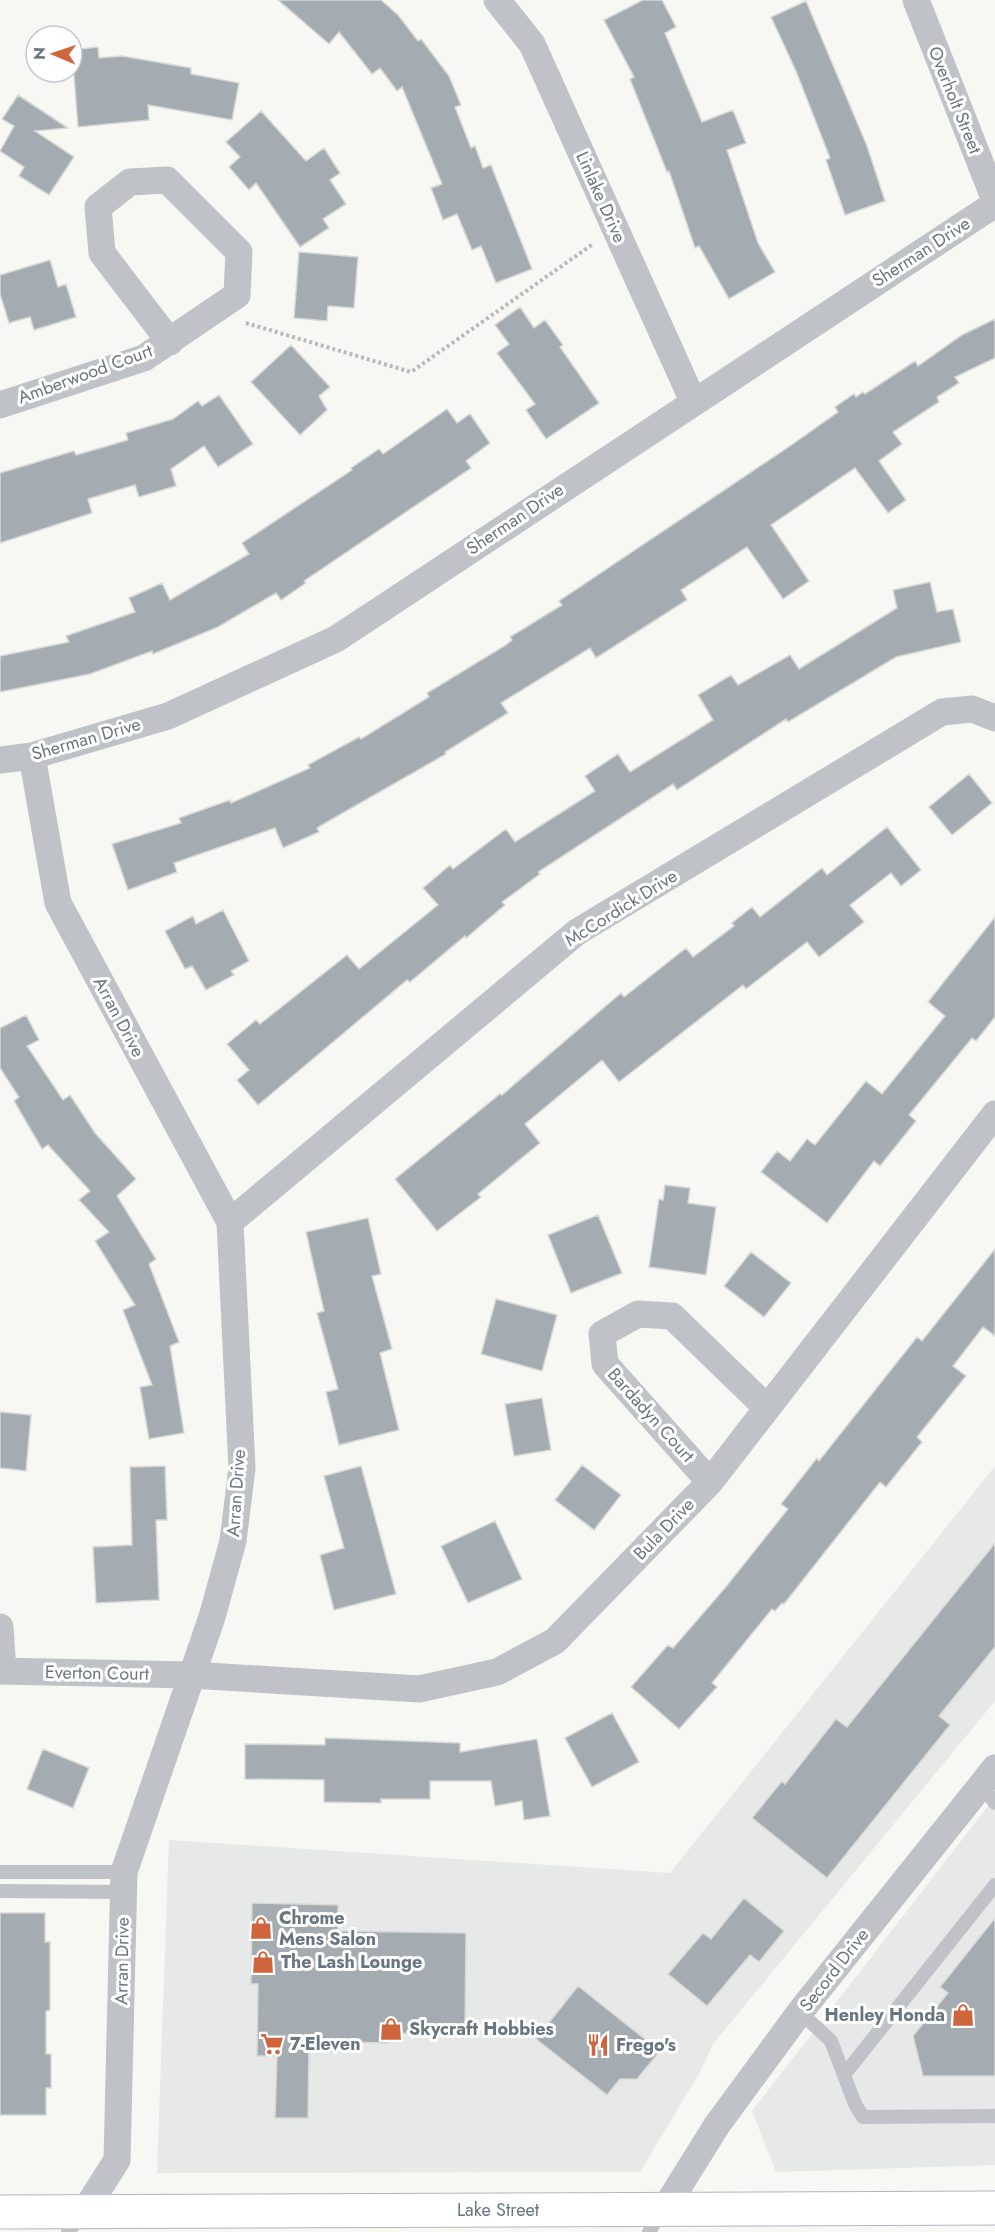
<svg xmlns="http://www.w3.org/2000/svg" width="995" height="2232" font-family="Jost,sans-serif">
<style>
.built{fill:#e7e9e8}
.building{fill:#a4abb1;stroke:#d8d8d7;stroke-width:1.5}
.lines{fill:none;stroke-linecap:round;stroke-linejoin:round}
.secondary-casing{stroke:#b1b6ba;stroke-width:35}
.path{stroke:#b7babc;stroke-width:4;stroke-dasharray:3 3;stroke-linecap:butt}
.lane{stroke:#bfc2c6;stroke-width:14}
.street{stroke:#bfc2c6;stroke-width:27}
.secondary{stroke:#fff;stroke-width:33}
.labels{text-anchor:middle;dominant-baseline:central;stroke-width:6;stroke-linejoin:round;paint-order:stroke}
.street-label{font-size:18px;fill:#697682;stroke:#fff}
.poi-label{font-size:18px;font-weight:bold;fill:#697682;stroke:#fff;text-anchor:start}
</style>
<rect width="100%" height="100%" fill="#f7f7f4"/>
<path class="built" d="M 995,1466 L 995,1701 L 713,2044 L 701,2070 L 640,2172 L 157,2173 L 169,1840 L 670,1873 Z
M 995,1797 L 995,2165 L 776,2172 L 752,2111 Z"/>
<path class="building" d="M 278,0 L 381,0 L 398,15 L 418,41 L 421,39 L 449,76 L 461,105 L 455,107 L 471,148 L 475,146 L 483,168 L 491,165 L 532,269 L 496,283 L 481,246 L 472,250 L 457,214 L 443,220 L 431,188 L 442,184 L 402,87 L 397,91 L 380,68 L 372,74 L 339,32 L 329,44 Z
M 643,0 L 662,0 L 676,27 L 665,33 L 702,122 L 733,110 L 746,143 L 727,150 L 758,243 L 775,272 L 729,299 L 699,246 L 695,248 L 669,171 L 667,172 L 630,79 L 634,77 L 604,20 Z
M 806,1 L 867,146 L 885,201 L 845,215 L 826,160 L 830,158 L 796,71 L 771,17 Z
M 98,47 L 99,58 L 122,56 L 191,68 L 191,74 L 239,83 L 232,120 L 148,105 L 149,120 L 78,127 L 72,50 Z
M 18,95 L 68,128 L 35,131 L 74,157 L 49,195 L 19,176 L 24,167 L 0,151 L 14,126 L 2,119 Z
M 261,111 L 306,161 L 324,148 L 340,173 L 330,180 L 346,204 L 323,219 L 329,228 L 300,247 L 256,183 L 249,190 L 229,167 L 240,157 L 226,142 Z
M 299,252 L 358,257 L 354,308 L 328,306 L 327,321 L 294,318 Z
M 50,260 L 58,287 L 66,284 L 76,317 L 34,330 L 30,317 L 9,323 L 0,294 L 0,275 Z
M 520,307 L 534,328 L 545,320 L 563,345 L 560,347 L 599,403 L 546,439 L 526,410 L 535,404 L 497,353 L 509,344 L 495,325 Z
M 995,319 L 995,358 L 955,377 L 959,383 L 937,397 L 939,402 L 893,432 L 902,444 L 879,461 L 906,500 L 888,513 L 855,468 L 771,525 L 809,581 L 783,599 L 747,547 L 681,590 L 687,600 L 596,658 L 590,648 L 501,703 L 508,713 L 445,752 L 446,754 L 327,822 L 317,828 L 319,832 L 283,848 L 275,828 L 174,863 L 177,872 L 128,890 L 112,844 L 181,823 L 179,818 L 230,800 L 231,803 L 310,768 L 308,765 L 359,737 L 361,739 L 429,697 L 427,693 L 506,645 L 512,640 L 510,637 L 562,605 L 559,601 L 790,446 L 838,412 L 835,407 L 854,394 L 856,397 L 863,392 L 865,394 L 915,361 L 918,366 L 962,335 Z
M 291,345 L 330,387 L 319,396 L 327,410 L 300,435 L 251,382 Z
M 219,395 L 253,444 L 218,467 L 204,446 L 171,469 L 176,486 L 139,497 L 135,485 L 88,499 L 92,513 L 0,543 L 0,473 L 74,451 L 76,455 L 128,440 L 126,433 L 173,419 L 198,401 L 202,406 Z
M 447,409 L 457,423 L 470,414 L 490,443 L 466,461 L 471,468 L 304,581 L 306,583 L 281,600 L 276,593 L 218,627 L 153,654 L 152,651 L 90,674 L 0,692 L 0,656 L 69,642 L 66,636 L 135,612 L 129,598 L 162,583 L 170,600 L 249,554 L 242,543 L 352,470 L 351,468 L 379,449 L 383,454 Z
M 930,582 L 937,612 L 953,609 L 961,642 L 896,657 L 788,722 L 786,719 L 677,790 L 673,784 L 538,872 L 540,874 L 502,902 L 505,905 L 466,938 L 465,936 L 410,982 L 407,980 L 258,1105 L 237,1080 L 249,1070 L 227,1044 L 256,1020 L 260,1024 L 347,955 L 359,969 L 438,905 L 423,888 L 450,865 L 453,869 L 506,829 L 515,842 L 595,791 L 585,776 L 618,754 L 630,772 L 713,720 L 698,695 L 731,675 L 738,685 L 790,655 L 799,669 L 897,608 L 893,590 Z
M 969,774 L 992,803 L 952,835 L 929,807 Z
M 887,827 L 921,870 L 901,886 L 891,873 L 850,905 L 864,922 L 819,957 L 807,942 L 746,989 L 743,985 L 619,1082 L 602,1060 L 525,1124 L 540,1143 L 478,1194 L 481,1197 L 437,1231 L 395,1179 L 500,1094 L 502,1095 L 621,993 L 624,997 L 686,948 L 693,957 L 734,926 L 732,923 L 752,907 L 760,917 L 822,868 L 827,875 Z
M 223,910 L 249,961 L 231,971 L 234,975 L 206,990 L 192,966 L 185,969 L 165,931 L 193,916 L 196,924 Z
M 995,917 L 995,1017 L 976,1041 L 972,1038 L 909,1115 L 916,1121 L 880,1166 L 874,1161 L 827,1223 L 761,1172 L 777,1151 L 790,1161 L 807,1139 L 815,1145 L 866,1081 L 882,1094 L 945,1016 L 928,1002 Z
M 26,1015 L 39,1040 L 27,1046 L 63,1100 L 70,1095 L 95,1133 L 136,1179 L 117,1196 L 156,1259 L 149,1264 L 179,1342 L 170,1346 L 184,1433 L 149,1439 L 140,1387 L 152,1385 L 123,1310 L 135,1305 L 95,1241 L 109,1232 L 79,1200 L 90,1191 L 48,1145 L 42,1149 L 14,1101 L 19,1097 L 0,1068 L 0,1028 Z
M 665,1185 L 690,1188 L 688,1203 L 716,1207 L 706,1275 L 649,1267 L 659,1199 L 663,1200 Z
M 598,1215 L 622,1273 L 571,1293 L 548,1235 Z
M 368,1218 L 381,1274 L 372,1276 L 392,1349 L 380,1353 L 399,1430 L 339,1445 L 326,1392 L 338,1389 L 317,1313 L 324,1311 L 306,1232 Z
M 995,1249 L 995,1336 L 983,1327 L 953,1366 L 966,1376 L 917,1437 L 922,1442 L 886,1487 L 880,1482 L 784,1604 L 782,1603 L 775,1611 L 772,1609 L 712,1683 L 717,1687 L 679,1729 L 631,1687 L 668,1645 L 673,1648 L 725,1588 L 788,1509 L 781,1504 L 817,1458 L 819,1461 L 917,1337 L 922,1341 Z
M 751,1252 L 791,1283 L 764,1317 L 724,1286 Z
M 496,1299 L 557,1315 L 542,1371 L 481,1354 Z
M 542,1398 L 551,1450 L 514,1456 L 505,1404 Z
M 0,1412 L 31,1415 L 26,1471 L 0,1468 Z
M 582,1465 L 621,1495 L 594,1530 L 555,1500 Z
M 165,1466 L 167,1520 L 156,1520 L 159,1600 L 96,1603 L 93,1547 L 132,1545 L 130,1467 Z
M 361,1466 L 396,1594 L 334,1610 L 320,1555 L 344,1548 L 324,1476 Z
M 495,1521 L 522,1579 L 468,1603 L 441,1546 Z
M 995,1543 L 995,1647 L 939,1716 L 950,1725 L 827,1878 L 752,1818 L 782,1781 L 785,1784 L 836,1719 L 847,1727 Z
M 612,1713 L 639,1762 L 592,1787 L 565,1738 Z
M 325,1738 L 460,1743 L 460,1752 L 537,1739 L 550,1816 L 524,1820 L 522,1801 L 495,1806 L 491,1781 L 430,1781 L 430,1799 L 381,1799 L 381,1803 L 324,1802 L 324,1780 L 245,1779 L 245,1744 L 325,1745 Z
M 43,1749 L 89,1768 L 73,1808 L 27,1789 Z
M 744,1898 L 784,1931 L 759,1962 L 750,1955 L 707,2006 L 668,1974 L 703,1933 L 711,1939 Z
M 252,1903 L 338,1905 L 338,1931 L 466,1933 L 465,2028 L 431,2027 L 431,2034 L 388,2033 L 388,2043 L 337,2042 L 337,2052 L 309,2052 L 308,2118 L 275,2118 L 277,2056 L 257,2056 L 258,1984 L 251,1984 Z
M 0,1913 L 45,1913 L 45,1942 L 50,1942 L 50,2010 L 46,2011 L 46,2054 L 51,2054 L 51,2088 L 46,2088 L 46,2115 L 0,2115 Z
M 995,1918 L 995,2076 L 923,2076 L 913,2036 L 948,1993 L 940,1987 Z
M 578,1986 L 660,2051 L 637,2079 L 620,2079 L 607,2095 L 536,2039 Z"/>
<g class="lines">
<g class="secondary-casing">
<path id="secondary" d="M 0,2212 L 995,2208"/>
</g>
<path class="path" d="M 246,323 L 411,372 L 593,244"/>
<path class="lane" d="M 981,1785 L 995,1803
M 0,1872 L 124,1872
M 0,1891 L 123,1892
M 800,2012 L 831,2041 L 855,2104 L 863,2117 L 995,2116
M 844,2075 L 995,1885
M 68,2232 L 83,2214
M 649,2232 L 662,2211"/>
<path class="street" d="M 497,0 L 532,44 L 693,401
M 916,0 L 995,200
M 0,405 L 144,358 L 237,295 L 239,252 L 167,180 L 130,182 L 98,207 L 102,253 L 170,342
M 32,756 L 58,903 L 230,1222 L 242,1468 L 233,1541 L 212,1617 L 124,1872 L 117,2160 L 84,2212
M 0,760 L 32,756 L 168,716 L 336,639 L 995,204
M 230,1222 L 577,932 L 942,712 L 972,709 L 995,718
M 710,1482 L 605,1364 L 602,1334 L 638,1314 L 672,1316 L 766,1407
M 0,1627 L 3,1671
M 0,1671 L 191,1675 L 419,1689 L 497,1672 L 555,1641 L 710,1482 L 995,1114
M 664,2210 L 717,2125 L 800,2012 L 995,1768"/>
<use href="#secondary" class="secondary"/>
</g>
<defs>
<g id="shop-bare" transform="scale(1.8)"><path d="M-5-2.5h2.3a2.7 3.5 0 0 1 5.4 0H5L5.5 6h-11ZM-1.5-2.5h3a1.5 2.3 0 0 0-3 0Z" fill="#ce653d" stroke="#fff" stroke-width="2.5" paint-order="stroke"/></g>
<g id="supermarket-bare" transform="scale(1.8)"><path d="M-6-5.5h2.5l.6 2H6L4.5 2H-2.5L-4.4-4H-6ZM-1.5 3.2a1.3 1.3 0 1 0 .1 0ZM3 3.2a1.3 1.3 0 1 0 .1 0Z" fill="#ce653d" stroke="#fff" stroke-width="2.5" paint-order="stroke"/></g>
<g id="restaurant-bare" transform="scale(1.8)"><path d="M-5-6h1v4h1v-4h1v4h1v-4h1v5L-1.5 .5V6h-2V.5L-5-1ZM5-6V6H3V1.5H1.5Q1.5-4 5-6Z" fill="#ce653d" stroke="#fff" stroke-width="2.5" paint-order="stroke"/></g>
</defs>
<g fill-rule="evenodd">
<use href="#shop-bare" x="261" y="1928"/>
<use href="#shop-bare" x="263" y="1962"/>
<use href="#shop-bare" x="963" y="2015"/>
<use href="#shop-bare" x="391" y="2029"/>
<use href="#supermarket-bare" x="272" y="2044"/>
<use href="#restaurant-bare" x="598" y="2045"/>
</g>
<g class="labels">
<g class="street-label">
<text transform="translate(955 100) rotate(68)">Overholt Street</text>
<text transform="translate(601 197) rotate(66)">Linlake Drive</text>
<text transform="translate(921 252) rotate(-33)">Sherman Drive</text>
<text transform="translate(85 374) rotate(-20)">Amberwood Court</text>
<text transform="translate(515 519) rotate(-34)">Sherman Drive</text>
<text transform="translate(86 739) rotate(-16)">Sherman Drive</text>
<text transform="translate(621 908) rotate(-32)">McCordick Drive</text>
<text transform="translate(119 1017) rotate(62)">Arran Drive</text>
<text transform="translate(651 1415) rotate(48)">Bardadyn Court</text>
<text transform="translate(236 1493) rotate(-86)">Arran Drive</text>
<text transform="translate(664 1529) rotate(-46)">Bula Drive</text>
<text transform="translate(97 1673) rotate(1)">Everton Court</text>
<text transform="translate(122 1961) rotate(-89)">Arran Drive</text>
<text transform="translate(834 1970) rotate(-52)">Secord Drive</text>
<text x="498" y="2210">Lake Street</text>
</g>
<g class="poi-label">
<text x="279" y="1918">Chrome<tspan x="279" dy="21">Mens Salon</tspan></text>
<text x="281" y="1962">The Lash Lounge</text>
<text x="945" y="2015" text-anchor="end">Henley Honda</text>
<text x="409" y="2029">Skycraft Hobbies</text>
<text x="290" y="2044">7-Eleven</text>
<text x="616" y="2045">Frego's</text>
</g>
</g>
<g transform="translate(54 54) rotate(272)"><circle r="28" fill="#ffffff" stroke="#c3c8cd" stroke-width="1.5"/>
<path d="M0-4.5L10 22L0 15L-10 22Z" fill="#ce653d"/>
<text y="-9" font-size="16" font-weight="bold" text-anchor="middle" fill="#697682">N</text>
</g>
</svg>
